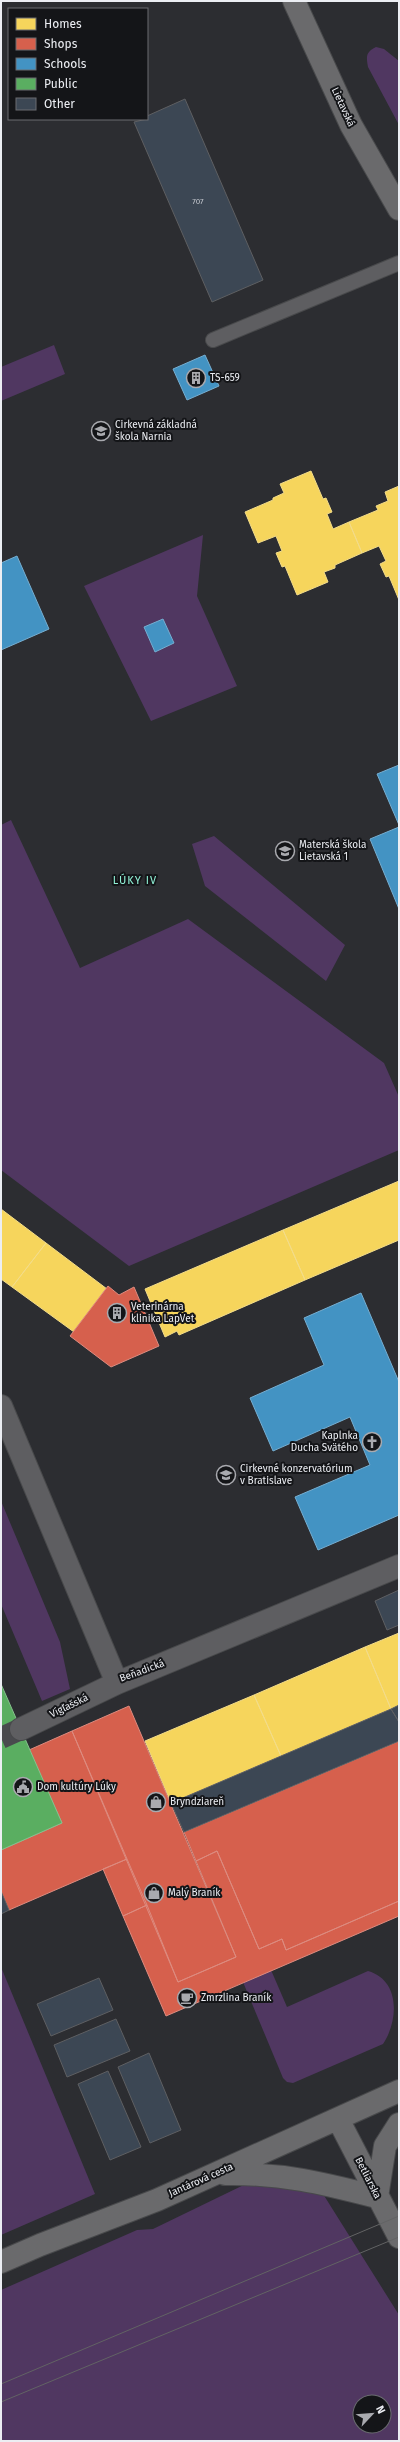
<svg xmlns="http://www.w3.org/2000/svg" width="400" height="2442" font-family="'Fira Sans',sans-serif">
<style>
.green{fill:#503761;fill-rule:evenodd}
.homes{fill:#f6d55c;stroke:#f3dc89}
.shops{fill:#d6604d;stroke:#dd8b7f}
.schools{fill:#4393c3;stroke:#76aed1}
.public{fill:#5aae61;stroke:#86c18d}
.building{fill:#3c4754;stroke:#5e5f62}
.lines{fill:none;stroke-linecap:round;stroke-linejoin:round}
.street-tunnel{stroke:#494a4e;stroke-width:22;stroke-dasharray:22 11;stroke-linecap:butt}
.lane-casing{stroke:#48494b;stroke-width:16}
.street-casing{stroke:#48494b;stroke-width:24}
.secondary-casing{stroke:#48494b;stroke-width:24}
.lane{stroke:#5e5e61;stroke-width:14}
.street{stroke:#5e5e61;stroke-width:22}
.secondary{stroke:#6a6a6c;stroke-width:22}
.tram{stroke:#626364;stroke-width:1}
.labels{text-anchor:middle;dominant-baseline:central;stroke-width:4;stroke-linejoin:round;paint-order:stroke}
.number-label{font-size:8px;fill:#c0c4cb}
.street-label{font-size:10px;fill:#eceef3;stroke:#141518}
.poi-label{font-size:10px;fill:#eceef3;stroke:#141518;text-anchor:start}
.neighbourhood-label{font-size:11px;letter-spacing:1px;fill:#90f1d6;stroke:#141518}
</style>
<rect width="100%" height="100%" fill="#2c2d31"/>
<path class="green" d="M 376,47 L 384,49 L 399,61 L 399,125 L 368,67 C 366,56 366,52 376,47 Z
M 54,345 L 65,374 L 1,401 L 1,367 Z
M 203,535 L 197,596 L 237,686 L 151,721 L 84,586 Z
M 11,820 L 80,968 L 188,919 L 384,1063 L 399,1097 L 399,1150 L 129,1266 L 1,1170 L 1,825 Z
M 214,836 L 345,945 L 326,981 L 205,886 L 192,844 Z
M 1,1501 L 60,1642 L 70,1689 L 42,1701 L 1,1604 Z
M 1,1967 L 95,2194 L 1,2235 Z
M 271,1970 L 287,2007 L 368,1971 C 400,1980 399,2020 383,2044 L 293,2083 L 287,2082 L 283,2078 L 243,1982 Z
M 313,2178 L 399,2315 L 399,2441 L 1,2441 L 1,2290 L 137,2230 L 153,2229 L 254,2180 ZM 360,2402 L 384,2402 L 384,2426 L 360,2426 Z"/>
<path class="homes" d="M 311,471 L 323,499 L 326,498 L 332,512 L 327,514 L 333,529 L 349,522 L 362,553 L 335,565 L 335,568 L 324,572 L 328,582 L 297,595 L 285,566 L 282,567 L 276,553 L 282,551 L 276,536 L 258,543 L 245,512 L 273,500 L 273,498 L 284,493 L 280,484 Z
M 399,486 L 399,600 L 389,576 L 386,577 L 380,564 L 386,561 L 379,546 L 362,553 L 349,522 L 378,510 L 376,506 L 388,501 L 385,492 Z
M 399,1181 L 399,1240 L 305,1280 L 283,1230 Z
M 1,1209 L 46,1243 L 12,1287 L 1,1279 Z
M 283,1230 L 305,1280 L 179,1335 L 177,1331 L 165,1337 L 145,1289 Z
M 46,1243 L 107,1289 L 74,1332 L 12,1287 Z
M 399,1633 L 399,1705 L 391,1709 L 365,1647 Z
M 365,1647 L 391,1709 L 281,1756 L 254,1695 Z
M 254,1695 L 281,1756 L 171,1803 L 145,1741 Z"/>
<path class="shops" d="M 108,1286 L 119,1295 L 134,1287 L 159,1346 L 111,1367 L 70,1336 Z
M 129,1706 L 236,1957 L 178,1982 L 72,1731 Z
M 72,1731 L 127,1859 L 9,1910 L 1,1891 L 1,1850 L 62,1823 L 29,1750 Z
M 399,1741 L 399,1901 L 286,1950 L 282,1939 L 259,1949 L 217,1851 L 196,1861 L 184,1832 Z
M 217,1851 L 259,1949 L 282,1939 L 286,1950 L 399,1901 L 399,1916 L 166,2016 L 123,1916 L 147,1905 L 178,1982 L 236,1957 L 196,1861 Z
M 127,1859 L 147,1905 L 123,1916 L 103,1869 Z"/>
<path class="schools" d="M 205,355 L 219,386 L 187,400 L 173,369 Z
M 17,556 L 49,629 L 1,650 L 1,563 Z
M 163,619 L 174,643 L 155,652 L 144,627 Z
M 399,765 L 399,825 L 377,774 Z
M 399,827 L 399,909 L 370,839 Z
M 361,1293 L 399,1382 L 399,1515 L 318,1550 L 295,1497 L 370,1465 L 350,1417 L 273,1451 L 250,1398 L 324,1365 L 304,1318 Z"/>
<path class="public" d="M 1,1684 L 62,1823 L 1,1850 Z"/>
<path class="building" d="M 185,99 L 263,280 L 212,302 L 134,122 L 147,119 L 147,116 Z
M 399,1590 L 399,1625 L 387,1630 L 375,1601 Z
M 399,1705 L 399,1722 L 391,1709 Z
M 391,1709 L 399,1722 L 399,1741 L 184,1832 L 171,1803 Z
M 1,1891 L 9,1910 L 1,1914 Z
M 99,1978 L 113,2010 L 51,2036 L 37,2004 Z
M 116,2019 L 130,2051 L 67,2077 L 54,2045 Z
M 149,2053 L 181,2130 L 150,2143 L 118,2067 Z
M 108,2071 L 141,2147 L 110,2160 L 78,2084 Z"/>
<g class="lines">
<path class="street-tunnel" d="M 1,1738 L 21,1729"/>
<g class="lane-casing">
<path id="lane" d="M 213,340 L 399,263"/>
</g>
<g class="street-casing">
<path id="street" d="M 1,1406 L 117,1683
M 21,1729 L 117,1683 L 399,1566"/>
</g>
<g class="secondary-casing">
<path id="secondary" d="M 294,1 L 351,125 L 399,209
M 338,2119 L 399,2237
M 225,2174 C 282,2173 322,2183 377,2197
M 377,2197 L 385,2146 L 399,2124
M 1,2262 L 40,2245 L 157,2200 L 399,2091"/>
</g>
<use href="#lane" class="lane"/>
<use href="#street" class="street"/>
<use href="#secondary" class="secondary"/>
<path class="tram" d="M 1,2384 L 399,2216
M 1,2402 L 399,2237"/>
</g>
<defs>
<g id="building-ring" transform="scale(1)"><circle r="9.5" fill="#141518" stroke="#a9aaaf" stroke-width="1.5"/><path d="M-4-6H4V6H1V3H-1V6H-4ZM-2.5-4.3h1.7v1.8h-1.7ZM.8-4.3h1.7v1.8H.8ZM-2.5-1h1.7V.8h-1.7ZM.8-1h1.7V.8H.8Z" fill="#a9aaaf"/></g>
<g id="school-ring" transform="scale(1)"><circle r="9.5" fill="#141518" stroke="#a9aaaf" stroke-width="1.5"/><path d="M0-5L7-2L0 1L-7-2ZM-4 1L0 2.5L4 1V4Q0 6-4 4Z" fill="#a9aaaf"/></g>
<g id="church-ring" transform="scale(1)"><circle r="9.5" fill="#141518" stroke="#a9aaaf" stroke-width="1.5"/><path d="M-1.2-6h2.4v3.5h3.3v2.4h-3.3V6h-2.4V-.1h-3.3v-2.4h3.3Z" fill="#a9aaaf"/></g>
<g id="university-ring" transform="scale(1)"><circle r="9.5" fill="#141518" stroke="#a9aaaf" stroke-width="1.5"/><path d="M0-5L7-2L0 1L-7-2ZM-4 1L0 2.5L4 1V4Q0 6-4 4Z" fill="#a9aaaf"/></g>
<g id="civic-ring" transform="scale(1)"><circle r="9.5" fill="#141518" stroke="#a9aaaf" stroke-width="1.5"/><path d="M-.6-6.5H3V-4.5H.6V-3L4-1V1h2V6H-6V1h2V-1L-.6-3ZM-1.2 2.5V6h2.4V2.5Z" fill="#a9aaaf"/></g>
<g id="shop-ring" transform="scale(1)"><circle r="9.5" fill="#141518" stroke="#a9aaaf" stroke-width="1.5"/><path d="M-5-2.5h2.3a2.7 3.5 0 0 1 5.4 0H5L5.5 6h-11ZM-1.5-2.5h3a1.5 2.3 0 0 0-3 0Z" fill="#a9aaaf"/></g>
<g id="cafe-ring" transform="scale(1)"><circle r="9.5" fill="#141518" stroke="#a9aaaf" stroke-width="1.5"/><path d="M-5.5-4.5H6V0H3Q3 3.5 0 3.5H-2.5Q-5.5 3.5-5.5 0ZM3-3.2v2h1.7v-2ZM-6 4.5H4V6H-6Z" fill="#a9aaaf"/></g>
</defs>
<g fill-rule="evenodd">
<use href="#building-ring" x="196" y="378"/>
<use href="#school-ring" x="101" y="431"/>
<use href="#school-ring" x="285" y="851"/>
<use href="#building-ring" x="117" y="1313"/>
<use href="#church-ring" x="372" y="1442"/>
<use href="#university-ring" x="226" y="1475"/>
<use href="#civic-ring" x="23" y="1787"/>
<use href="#shop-ring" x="156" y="1802"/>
<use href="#shop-ring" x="154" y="1893"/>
<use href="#cafe-ring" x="187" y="1998"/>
</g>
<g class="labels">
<g class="number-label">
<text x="198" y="201">707</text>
</g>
<g class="street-label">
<text transform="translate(343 107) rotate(65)">Lietavská</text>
<text transform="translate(142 1671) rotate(-20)">Beňadická</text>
<text transform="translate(69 1706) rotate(-26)">Vígľašská</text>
<text transform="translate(368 2178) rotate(63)">Betliarska</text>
<text transform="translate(201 2180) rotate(-24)">Jantárová cesta</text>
</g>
<g class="poi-label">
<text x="210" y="378">TS-659</text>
<text x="115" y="425">Cirkevná základná<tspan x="115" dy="12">škola Narnia</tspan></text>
<text x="299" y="845">Materská škola<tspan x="299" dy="12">Lietavská 1</tspan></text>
<text x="131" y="1307">Veterinárna<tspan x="131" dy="12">klinika LapVet</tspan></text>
<text x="358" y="1436" text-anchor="end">Kaplnka<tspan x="358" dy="12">Ducha Svätého</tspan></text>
<text x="240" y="1469">Cirkevné konzervatórium<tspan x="240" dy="12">v Bratislave</tspan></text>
<text x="37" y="1787">Dom kultúry Lúky</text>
<text x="170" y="1802">Bryndziareň</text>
<text x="168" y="1893">Malý Braník</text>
<text x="201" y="1998">Zmrzlina Braník</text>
</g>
<g class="neighbourhood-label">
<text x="135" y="880">LÚKY IV</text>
</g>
</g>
<rect width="400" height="2442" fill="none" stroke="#eceef3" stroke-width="4"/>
<rect x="8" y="8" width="140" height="112" fill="#141518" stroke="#6a6c70"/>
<rect x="16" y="18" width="20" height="12" fill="#f6d55c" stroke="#6a6c70"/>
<text x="44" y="28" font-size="12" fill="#eceef3">Homes</text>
<rect x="16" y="38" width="20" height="12" fill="#d6604d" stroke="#6a6c70"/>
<text x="44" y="48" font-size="12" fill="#eceef3">Shops</text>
<rect x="16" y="58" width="20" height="12" fill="#4393c3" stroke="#6a6c70"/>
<text x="44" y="68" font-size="12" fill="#eceef3">Schools</text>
<rect x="16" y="78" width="20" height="12" fill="#5aae61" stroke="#6a6c70"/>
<text x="44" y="88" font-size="12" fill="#eceef3">Public</text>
<rect x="16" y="98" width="20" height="12" fill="#3c4754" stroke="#6a6c70"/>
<text x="44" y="108" font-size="12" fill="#eceef3">Other</text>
<g transform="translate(372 2414) rotate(64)"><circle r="19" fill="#141518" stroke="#6a6c70"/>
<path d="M0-3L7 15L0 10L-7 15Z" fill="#a9aaaf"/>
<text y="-6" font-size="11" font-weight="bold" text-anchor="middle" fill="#eceef3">N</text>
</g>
</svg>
